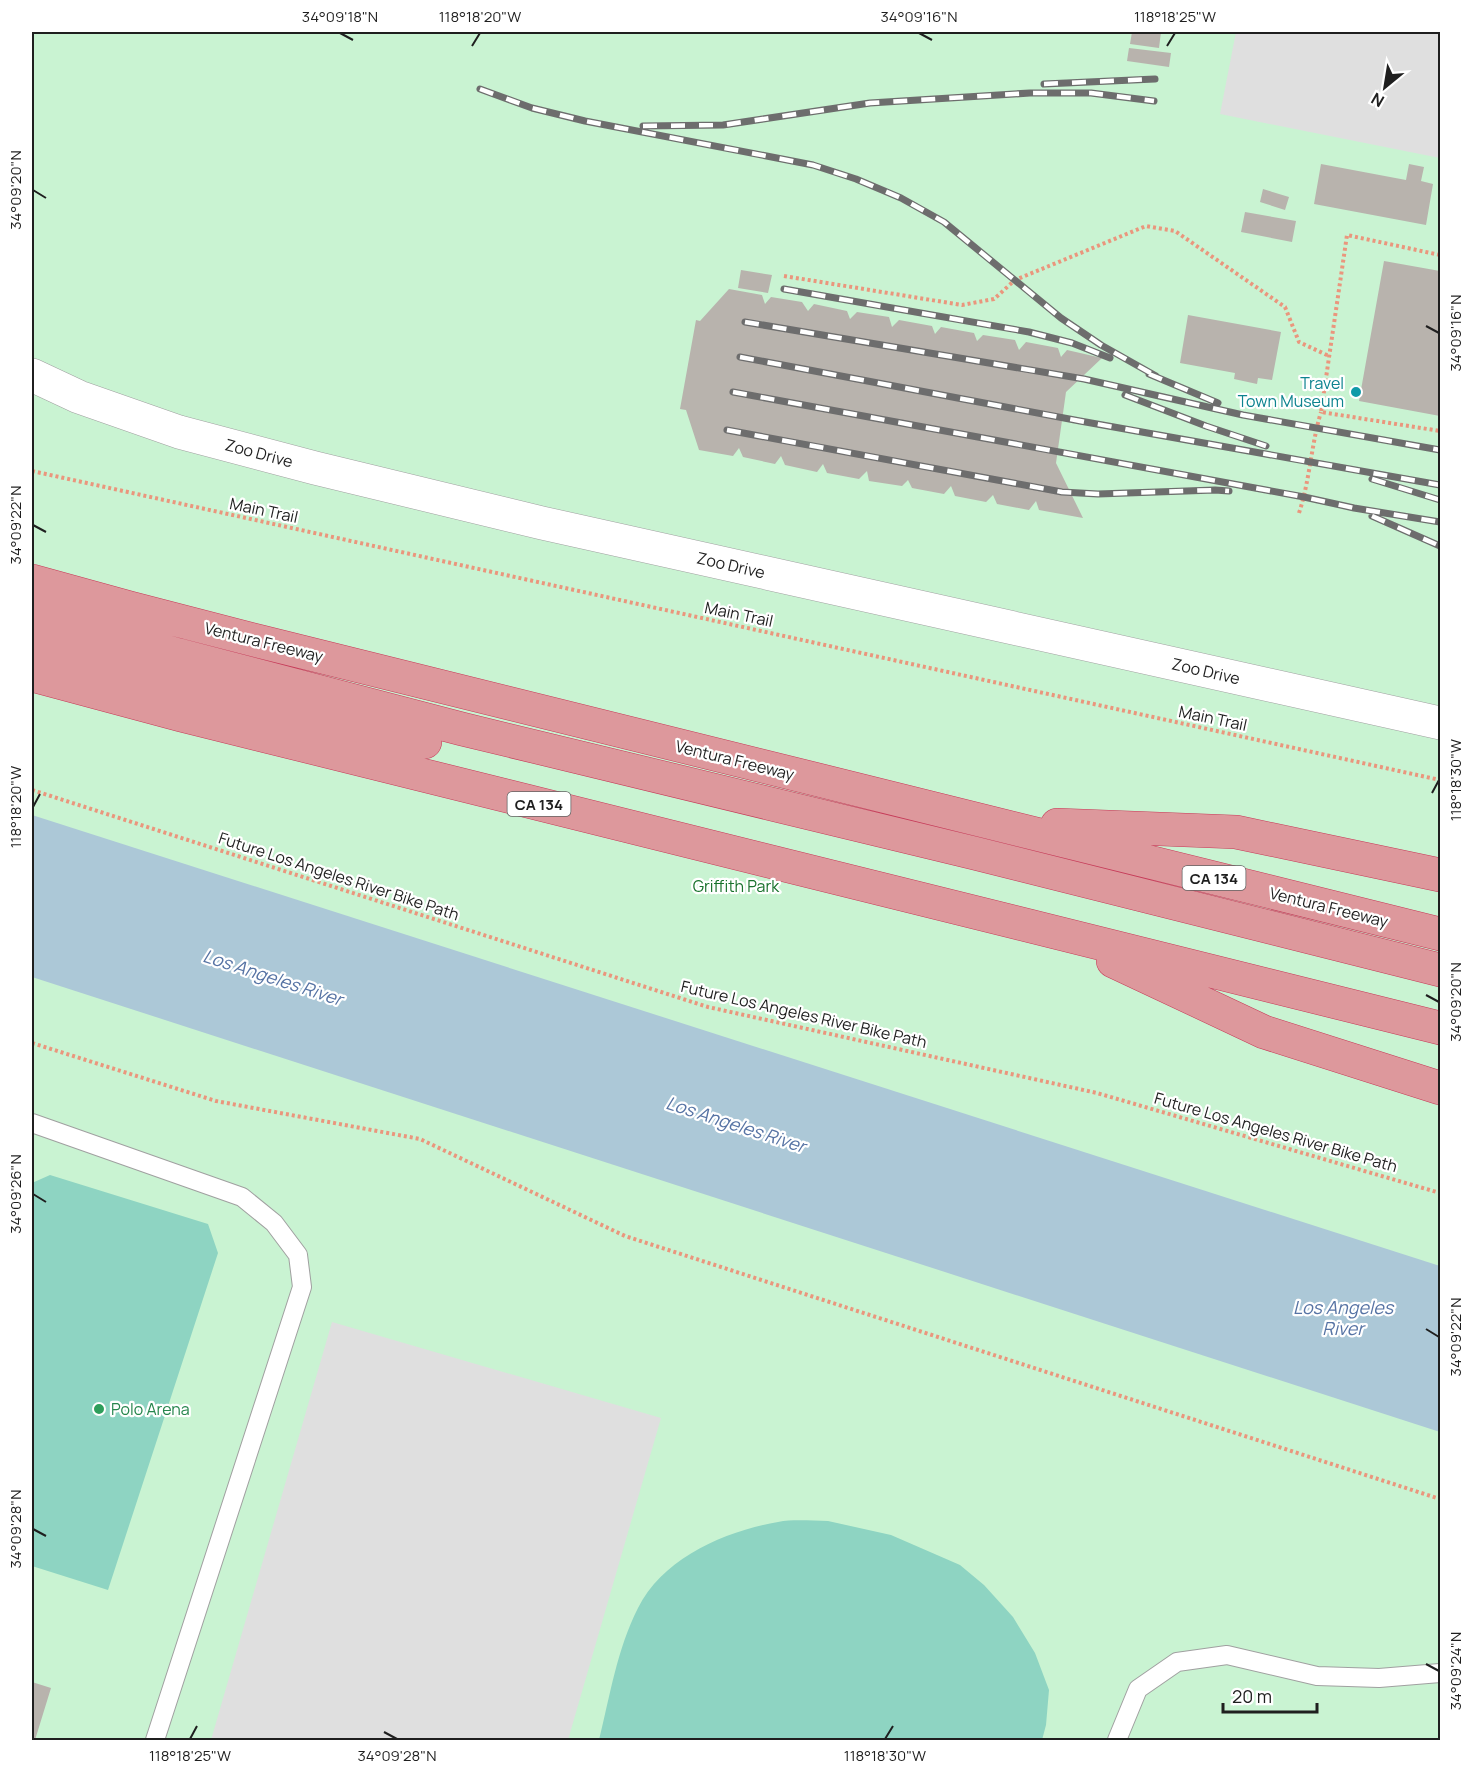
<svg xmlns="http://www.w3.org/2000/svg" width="1472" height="1772" font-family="Manrope,sans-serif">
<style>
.park{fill:#c9f3d2}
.pitch{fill:#8ed4c2}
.parking{fill:#dfdfdf}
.water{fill:#acc8d7}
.building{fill:#b8b3ad}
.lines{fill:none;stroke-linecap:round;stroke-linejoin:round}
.service-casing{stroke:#a0a0a0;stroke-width:20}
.tertiary-casing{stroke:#a0a0a0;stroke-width:34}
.motorway-casing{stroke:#c63a58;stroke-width:34}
.path{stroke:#ea967d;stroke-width:4;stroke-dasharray:3 3;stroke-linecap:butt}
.service{stroke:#fff;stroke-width:18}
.tertiary{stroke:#fff;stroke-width:33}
.motorway{stroke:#dd989c;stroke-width:33}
.rail-casing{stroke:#6d6d6d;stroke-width:7}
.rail{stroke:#fff;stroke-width:4.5;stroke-dasharray:14;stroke-linecap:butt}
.ticks{fill:none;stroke:#1f1f1f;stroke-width:2}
.culture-dot{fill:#0f9aa8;stroke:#fff;stroke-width:2}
.leisure-dot{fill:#2e9e5b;stroke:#fff;stroke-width:2}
.labels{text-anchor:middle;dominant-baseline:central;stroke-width:4.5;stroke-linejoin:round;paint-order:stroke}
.shield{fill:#fff;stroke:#626262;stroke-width:1.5}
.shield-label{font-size:15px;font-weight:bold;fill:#1f1f1f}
.culture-label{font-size:16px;fill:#0d838f;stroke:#fff;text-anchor:end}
.street-label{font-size:16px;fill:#1f1f1f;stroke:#fff}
.park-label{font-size:16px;fill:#19722c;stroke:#fff}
.leisure-label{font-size:16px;fill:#27864d;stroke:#fff;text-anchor:start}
.water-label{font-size:18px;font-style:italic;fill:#5673a4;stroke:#fff}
.neatline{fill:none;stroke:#1f1f1f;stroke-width:2}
.ticks-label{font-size:15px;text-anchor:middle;fill:#1f1f1f}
</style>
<rect width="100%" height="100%" fill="#efede7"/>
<path class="park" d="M 32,32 L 1440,32 L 1440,1740 L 32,1740 Z"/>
<path class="pitch" d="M 50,1175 L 208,1224 L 218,1253 L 108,1590 L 32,1566 L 32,1183 Z
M 828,1521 L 891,1535 L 960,1565 L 984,1585 L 1013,1617 L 1035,1653 L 1049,1690 L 1046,1725 L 1042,1740 L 599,1740 C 610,1696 617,1649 638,1608 C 663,1558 725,1531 778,1522 C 794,1519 812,1521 828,1521 Z"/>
<path class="parking" d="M 1236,32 L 1440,32 L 1440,158 L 1220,114 Z
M 332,1322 L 661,1418 L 568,1740 L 211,1740 Z"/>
<path class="water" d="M 32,815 L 1440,1266 L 1440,1432 L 32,977 Z"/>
<path class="building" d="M 1132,32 L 1161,32 L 1159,48 L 1130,44 Z
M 1129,48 L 1171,53 L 1169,67 L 1127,61 Z
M 1321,164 L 1406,180 L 1409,164 L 1424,167 L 1421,181 L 1433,184 L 1426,225 L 1314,204 Z
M 1263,189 L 1289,197 L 1285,210 L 1260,202 Z
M 1245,212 L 1296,221 L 1292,242 L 1241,232 Z
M 1384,261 L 1440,271 L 1440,416 L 1359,401 Z
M 741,270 L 772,275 L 768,293 L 738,288 Z
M 729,289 L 762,295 L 765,304 L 771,297 L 802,302 L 808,311 L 814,304 L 847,311 L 850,319 L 857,312 L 889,317 L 892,327 L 899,320 L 932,326 L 935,334 L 941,327 L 974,333 L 977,341 L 983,335 L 1015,340 L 1019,350 L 1026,342 L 1058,348 L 1061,357 L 1067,350 L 1102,358 L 1066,392 L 1056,463 L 1083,518 L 1039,510 L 1036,501 L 1029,510 L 997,504 L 993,495 L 986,502 L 955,496 L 951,486 L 944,494 L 912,488 L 908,480 L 902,486 L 869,481 L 867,471 L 859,479 L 827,473 L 823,464 L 817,472 L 785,465 L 781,456 L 775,464 L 743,457 L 739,448 L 733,456 L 699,450 L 686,410 L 680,409 L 696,320 L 700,321 Z
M 1188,315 L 1281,332 L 1272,380 L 1258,378 L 1257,384 L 1234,379 L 1235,373 L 1180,363 Z
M 32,1682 L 51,1688 L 35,1740 L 32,1740 Z"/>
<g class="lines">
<g class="service-casing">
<path id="service" d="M 32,1123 L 242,1197 L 274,1223 L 298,1255 L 302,1287 L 155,1740
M 1117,1740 L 1138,1689 L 1177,1662 L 1227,1655 L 1317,1676 L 1379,1678 L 1440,1673"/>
</g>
<g class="tertiary-casing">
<path id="tertiary" d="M 32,375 L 79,397 L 179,432 L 315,468 L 542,523 L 1440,723"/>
</g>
<g class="motorway-casing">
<path id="motorway" d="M 32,581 L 130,608 L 262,642 L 1440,934
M 32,613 L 179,655 L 462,729 L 974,853 L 1440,970
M 32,641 L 193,686 L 425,742
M 32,675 L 181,715 L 1440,1028
M 1057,825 L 1236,832 L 1440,875
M 1113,961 L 1264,1032 L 1440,1088"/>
</g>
<path class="path" d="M 1440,255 L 1347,235 L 1321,412 L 1440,431
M 784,276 L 962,305 L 994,299 L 1015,280 L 1146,226 L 1175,231 L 1285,307 L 1299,342 L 1329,356
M 32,471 L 1440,780
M 1299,513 C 1310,480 1311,445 1321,412
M 32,790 L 708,1007 L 1097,1093 L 1440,1193
M 32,1043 L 216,1101 L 420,1139 L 625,1236 L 1440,1499"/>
<use href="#service" class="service"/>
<use href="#tertiary" class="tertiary"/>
<use href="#motorway" class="motorway"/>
<g class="rail-casing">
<path id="rail" d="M 1044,84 L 1155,79
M 480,89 L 532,108 L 585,121 L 813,165 L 856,179 L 901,198 L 944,222 L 1061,318 L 1101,345 L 1156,376
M 643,126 L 723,125 L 870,103 L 1030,93 L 1091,93 L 1154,101
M 784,289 L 1029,332 L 1072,343 L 1110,358
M 745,322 L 1084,379 L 1243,415 L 1440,450
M 740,357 L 1080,421 L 1440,485
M 1149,374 L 1218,403
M 733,392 L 1304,497 L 1354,508 L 1440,522
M 1125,395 L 1206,426 L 1266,446
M 727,430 L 1062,492 L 1098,494 L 1215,490 L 1229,491
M 1372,479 L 1440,500
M 1372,516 L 1440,546"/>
</g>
<use href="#rail" class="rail"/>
</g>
<path class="ticks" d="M 340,33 L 353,40M 919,33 L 932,40M 472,46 L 480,33M 1167,46 L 1175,33M 33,190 L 46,198M 1426,326 L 1439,333M 33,525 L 46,532M 1432,793 L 1439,780M 33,807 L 40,794M 1426,995 L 1439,1002M 33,1194 L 46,1202M 1426,1329 L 1439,1337M 33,1529 L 46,1536M 1426,1664 L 1439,1671M 384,1732 L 397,1739M 190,1739 L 197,1726M 885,1739 L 893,1726"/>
<circle class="culture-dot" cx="1356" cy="392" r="6"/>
<circle class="leisure-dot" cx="99" cy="1409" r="6"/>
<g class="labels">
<g class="shield">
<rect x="507.5" y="792" width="63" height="24" rx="4.5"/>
<rect x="1182.5" y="866" width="63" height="24" rx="4.5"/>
</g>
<g class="shield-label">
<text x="539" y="804">CA 134</text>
<text x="1214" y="878">CA 134</text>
</g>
<g class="culture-label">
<text x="1344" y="383">Travel<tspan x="1344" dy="18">Town Museum</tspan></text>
</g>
<g class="street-label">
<text transform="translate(259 453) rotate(15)">Zoo Drive</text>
<text transform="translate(264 510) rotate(12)">Main Trail</text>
<text transform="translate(731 565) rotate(13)">Zoo Drive</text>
<text transform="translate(739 614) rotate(12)">Main Trail</text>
<text transform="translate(264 642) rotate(14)">Ventura Freeway</text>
<text transform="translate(1206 671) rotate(13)">Zoo Drive</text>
<text transform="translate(1213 718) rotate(12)">Main Trail</text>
<text transform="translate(735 760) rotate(14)">Ventura Freeway</text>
<text transform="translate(339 876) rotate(18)">Future Los Angeles River Bike Path</text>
<text transform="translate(1329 907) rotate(14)">Ventura Freeway</text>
<text transform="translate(804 1014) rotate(13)">Future Los Angeles River Bike Path</text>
<text transform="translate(1276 1132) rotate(16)">Future Los Angeles River Bike Path</text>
</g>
<g class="park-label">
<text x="736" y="886">Griffith Park</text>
</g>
<g class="leisure-label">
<text x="111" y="1409">Polo Arena</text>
</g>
<g class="water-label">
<text transform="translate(273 977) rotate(18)">Los Angeles River</text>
<text transform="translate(736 1124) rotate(18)">Los Angeles River</text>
<text x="1343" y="1307">Los Angeles<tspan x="1343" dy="21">River</tspan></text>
</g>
</g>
<rect width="1472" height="1772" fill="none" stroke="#ffffff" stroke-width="66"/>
<g transform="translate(1385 87) rotate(210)" stroke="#ffffff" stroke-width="4.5" paint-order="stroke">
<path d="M0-4.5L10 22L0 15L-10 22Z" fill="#1f1f1f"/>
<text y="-9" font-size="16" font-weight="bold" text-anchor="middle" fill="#1f1f1f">N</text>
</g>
<path d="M1223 1703v9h94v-9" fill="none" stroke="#1f1f1f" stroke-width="3"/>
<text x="1232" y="1703" font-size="18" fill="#1f1f1f" stroke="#ffffff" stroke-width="4.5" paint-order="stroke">20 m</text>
<rect x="33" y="33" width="1406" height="1706" class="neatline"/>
<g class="ticks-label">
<text x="340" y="22">34°09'18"N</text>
<text x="480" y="22">118°18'20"W</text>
<text x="919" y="22">34°09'16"N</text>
<text x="1175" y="22">118°18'25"W</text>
<text transform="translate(16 190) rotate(-90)" y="5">34°09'20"N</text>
<text transform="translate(1456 333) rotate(-90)" y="5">34°09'16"N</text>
<text transform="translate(16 525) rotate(-90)" y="5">34°09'22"N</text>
<text transform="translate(1456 780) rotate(-90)" y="5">118°18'30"W</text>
<text transform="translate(16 807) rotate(-90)" y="5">118°18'20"W</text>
<text transform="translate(1456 1002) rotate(-90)" y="5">34°09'20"N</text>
<text transform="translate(16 1194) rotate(-90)" y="5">34°09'26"N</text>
<text transform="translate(1456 1337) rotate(-90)" y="5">34°09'22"N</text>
<text transform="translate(16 1529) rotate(-90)" y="5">34°09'28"N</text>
<text transform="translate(1456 1671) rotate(-90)" y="5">34°09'24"N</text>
<text x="190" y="1761">118°18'25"W</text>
<text x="397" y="1761">34°09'28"N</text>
<text x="885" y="1761">118°18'30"W</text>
</g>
</svg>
